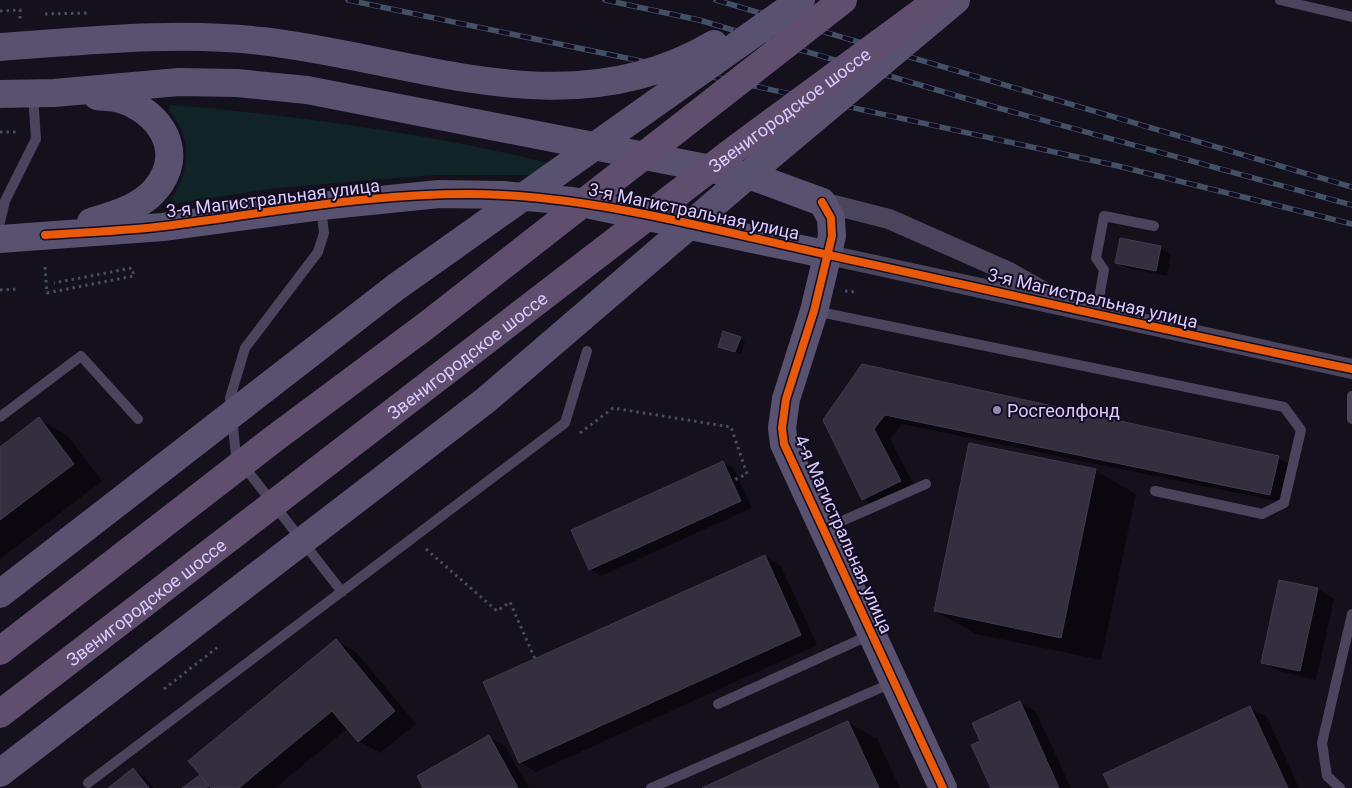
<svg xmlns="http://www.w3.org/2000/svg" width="1352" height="788" font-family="Roboto,sans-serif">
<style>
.green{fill:#102428}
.shadow{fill:#0007}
.building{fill:#342e3e;stroke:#423a50}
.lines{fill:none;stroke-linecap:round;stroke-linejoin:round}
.path{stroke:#454e5d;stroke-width:3;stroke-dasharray:2.5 4;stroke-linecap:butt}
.lane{stroke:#4a455d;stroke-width:10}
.street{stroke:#4a455d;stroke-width:20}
.secondary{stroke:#585170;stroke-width:28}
.rail-casing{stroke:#435167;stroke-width:5.5}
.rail{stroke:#130c20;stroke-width:4;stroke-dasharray:11;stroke-linecap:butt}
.secondary-bridge{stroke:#585170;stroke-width:28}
.primary-bridge{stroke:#5f4e6e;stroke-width:28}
.cycleway-casing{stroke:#130c20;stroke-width:11}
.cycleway{stroke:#e8590c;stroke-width:8}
.poi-dot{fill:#958ab0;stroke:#130c20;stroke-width:2}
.labels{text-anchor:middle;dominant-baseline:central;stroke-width:4;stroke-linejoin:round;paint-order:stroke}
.street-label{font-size:18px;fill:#dacbff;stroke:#130c20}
.poi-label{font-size:18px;fill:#dacbff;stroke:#130c20;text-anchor:start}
</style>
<rect width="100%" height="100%" fill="#14101c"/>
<path class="green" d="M 172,105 C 300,116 428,133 553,164 L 535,175 L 435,175 L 358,181 L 269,189 L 173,204 L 170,201 C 191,170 193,139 169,110 L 169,107 Z"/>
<path class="shadow" d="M 1160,248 L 1171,254 L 1167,276 L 1127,268 L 1116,262 Z
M 740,338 L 745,341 L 741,354 L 719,346 Z
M 863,366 L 1279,458 L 1295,467 L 1286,503 L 902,424 L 890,439 L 917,491 L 879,509 L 863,499 Z
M 39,419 L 68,436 L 102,481 L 0,559 L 0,449 Z
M 970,444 L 1096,471 L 1136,494 L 1101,660 L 976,634 L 935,611 Z
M 723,462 L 734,469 L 752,508 L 601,576 L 590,569 Z
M 765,556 L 781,566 L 817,645 L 536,772 L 520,762 Z
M 1280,581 L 1318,589 L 1334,599 L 1316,680 L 1279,671 L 1262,662 Z
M 336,640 L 357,653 L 416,724 L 380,753 L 359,741 L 348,728 L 275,788 L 184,788 L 201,775 Z
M 1020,702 L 1036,712 L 1071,788 L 992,788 L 982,742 Z
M 1250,708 L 1267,717 L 1299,788 L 1111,788 Z
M 848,722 L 877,739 L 900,788 L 705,788 Z
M 489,737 L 505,746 L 529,788 L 425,788 Z
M 133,770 L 144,776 L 154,788 L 110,788 Z"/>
<path class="building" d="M 1120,238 L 1161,246 L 1156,271 L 1115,263 Z
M 723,331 L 741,337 L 735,352 L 718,347 Z
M 862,364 L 1279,456 L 1270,495 L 885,415 L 874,429 L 901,481 L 862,500 L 823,420 Z
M 39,417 L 74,464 L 0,520 L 0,447 Z
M 969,443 L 1096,469 L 1061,638 L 934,611 Z
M 723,461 L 741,501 L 589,570 L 571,530 Z
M 765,555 L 801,635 L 519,763 L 483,682 Z
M 1279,580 L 1318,588 L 1300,671 L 1261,663 Z
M 336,639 L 395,711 L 358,742 L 332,711 L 239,788 L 211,788 L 188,761 Z
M 1020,701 L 1059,788 L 991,788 L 971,745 L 980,741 L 972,723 Z
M 1250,706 L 1288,788 L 1110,788 L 1103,774 Z
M 848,721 L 879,788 L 702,788 L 843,723 Z
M 489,735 L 518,788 L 423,788 L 417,776 Z
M 133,768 L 149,788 L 108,788 Z
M 200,775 L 209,786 L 206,788 L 182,788 Z"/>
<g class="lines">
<path class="path" d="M 0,11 L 20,10 L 20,20
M 45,14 L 87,13
M 0,132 L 19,132
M 45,267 L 47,293 L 134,276 L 132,268 L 54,283
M 0,290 L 19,289
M 845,291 L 854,292
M 580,433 L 613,408 L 731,427 L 747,474 L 732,481
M 426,549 L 497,611 L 510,602 L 535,659
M 164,689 L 218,647"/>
<path class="lane" d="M 1280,0 L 1352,17
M 321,207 L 324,233 L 318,252 L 245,348 L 230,398 L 236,456 L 342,592
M 0,222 L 5,201 L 36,139 L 33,95
M 815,311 L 1284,407 L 1301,430 L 1284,503 L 1262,514 L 1155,491
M 1096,315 L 1104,270 L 1096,258 L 1104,216 L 1154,226
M 1352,396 L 1352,419
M 0,417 L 81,356 L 138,419
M 824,529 L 926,484
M 718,704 L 870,635
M 88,783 L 565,423 L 587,351
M 651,788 L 894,682
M 1340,788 L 1327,776 L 1322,743 L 1352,614"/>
<path class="street" d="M 822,202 L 889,219 L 1009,272 L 1057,299
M 829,255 L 1352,369"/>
<path class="secondary" d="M 0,94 L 54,93 L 179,82 L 237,83 L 307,90 L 757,178 L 822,202 L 831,218 L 832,236 L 814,311 L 786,399 L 782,428 L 784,444 L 943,788
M 91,222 C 113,215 140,208 155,190 C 187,153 161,112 120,99 C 113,97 105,97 97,96
M 0,239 L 163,227 L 321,206 L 439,194 L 503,195 L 572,201 L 829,255"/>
<g class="rail-casing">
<path id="rail" d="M 348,0 L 636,60 L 1118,166 L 1352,224
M 605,0 L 699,20 L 995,107 L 1352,205
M 716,0 L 1352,187"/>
</g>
<use href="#rail" class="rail"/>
<path class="secondary-bridge" d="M 0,47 C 86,41 175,31 261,41 C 415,58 567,131 714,44
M 0,594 L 396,287 L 801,0
M 0,773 L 486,400 L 769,157 L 956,0"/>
<g class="primary-bridge">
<path d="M 0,651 L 275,438 L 427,325 L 843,0"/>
<path id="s1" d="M 0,714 L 734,150 L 938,0"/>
</g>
<g class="cycleway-casing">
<path id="cycleway" d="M 822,202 L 831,218 L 832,236 L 814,311 L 786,399 L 782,428 L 784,444 L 943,788
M 45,235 C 85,232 126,231 165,226 C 274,212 394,189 503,195 C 611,201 719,231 824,254 C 1000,292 1176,333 1352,369"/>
</g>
<use href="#cycleway" class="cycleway"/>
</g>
<circle class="poi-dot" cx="997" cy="410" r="5"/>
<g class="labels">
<g class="street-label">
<text stroke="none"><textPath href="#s1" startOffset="994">Звенигородское шоссе</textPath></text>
<text transform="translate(273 198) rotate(-7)">3-я Магистральная улица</text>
<text transform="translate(694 211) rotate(12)">3-я Магистральная улица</text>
<text transform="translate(1093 298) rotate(13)">3-я Магистральная улица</text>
<text stroke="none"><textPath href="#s1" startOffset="589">Звенигородское шоссе</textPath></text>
<text transform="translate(844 534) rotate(66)">4-я Магистральная улица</text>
<text stroke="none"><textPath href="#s1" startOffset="184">Звенигородское шоссе</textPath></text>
</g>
<g class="poi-label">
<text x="1007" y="410">Росгеолфонд</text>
</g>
</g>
</svg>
